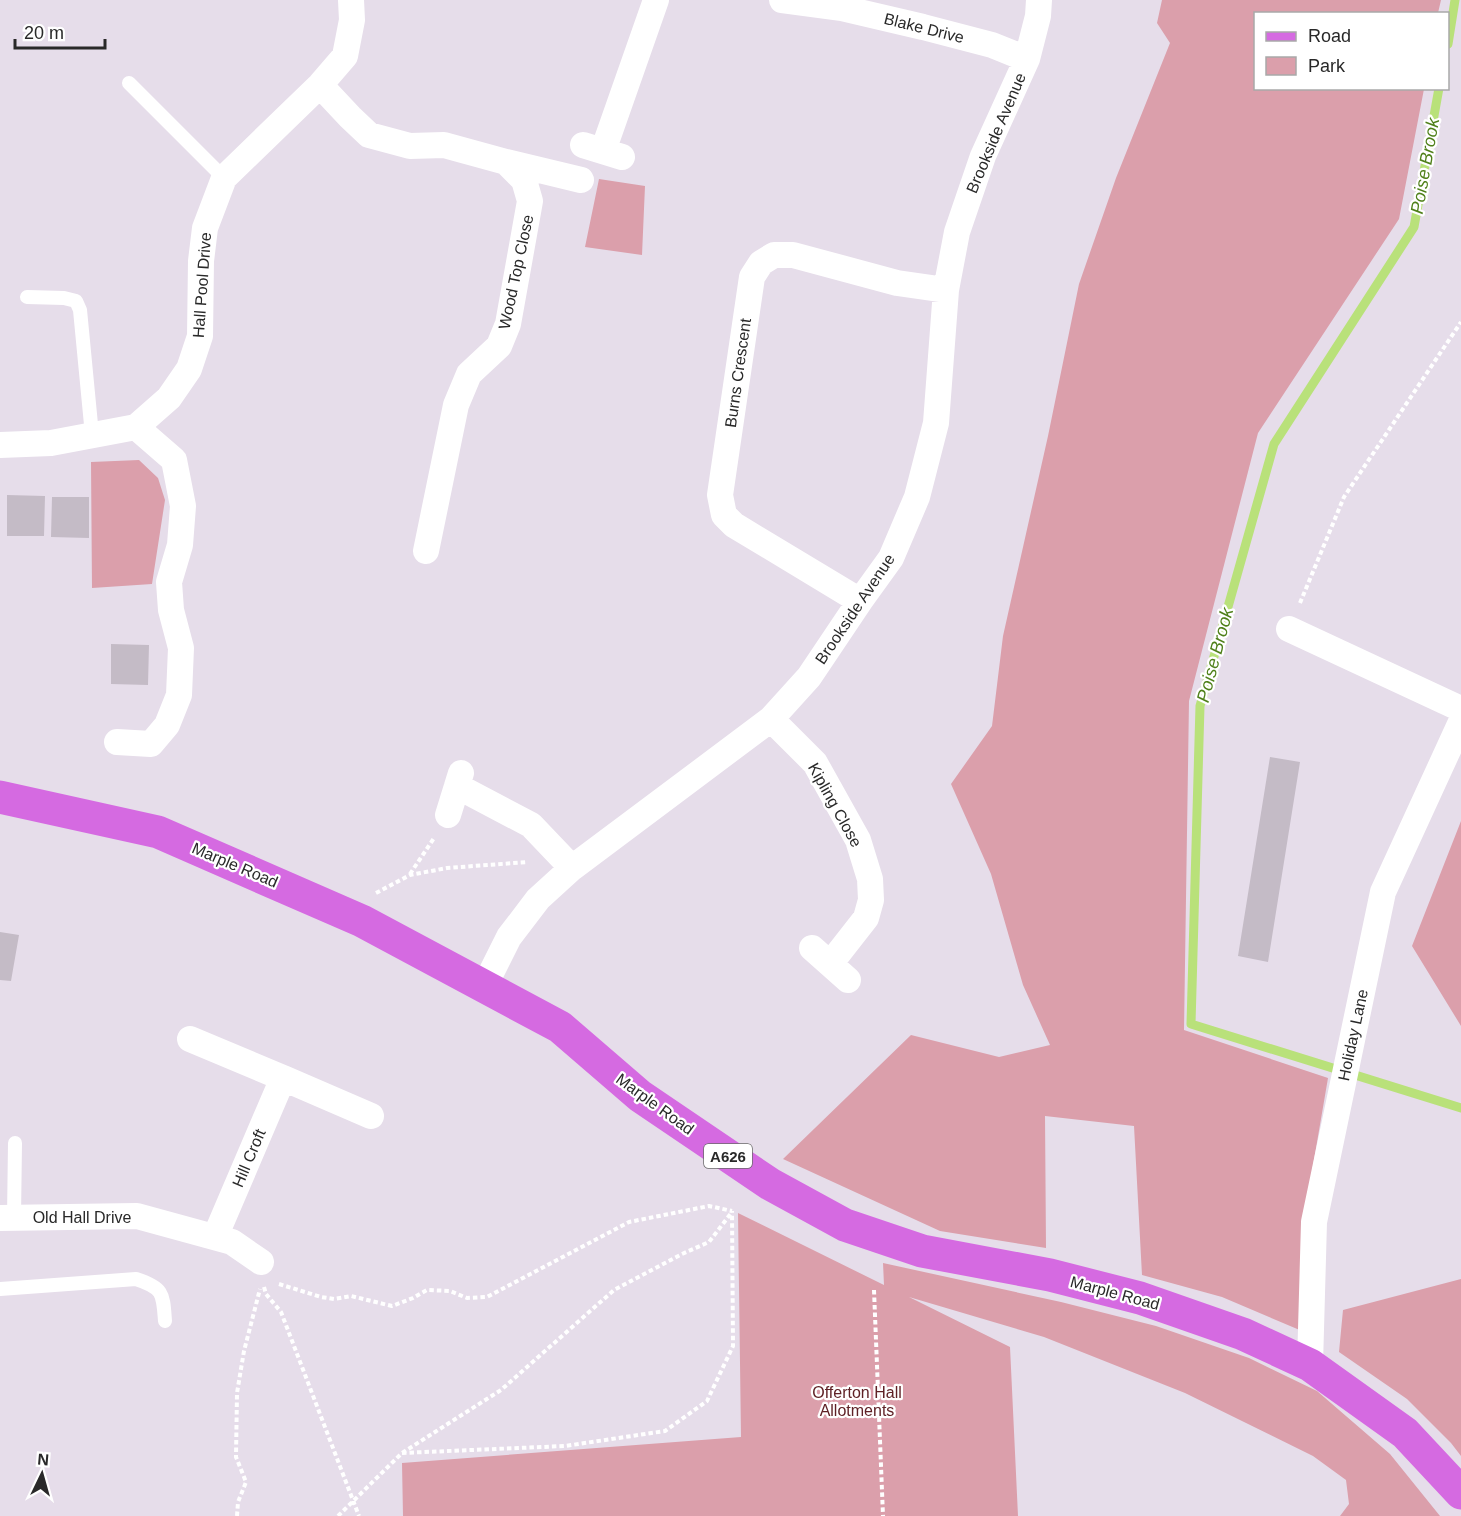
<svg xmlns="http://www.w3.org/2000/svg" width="1461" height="1516" font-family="Helvetica,sans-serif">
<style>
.green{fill:#db9fab}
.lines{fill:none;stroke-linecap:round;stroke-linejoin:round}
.stream{stroke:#b9e17a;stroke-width:9}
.building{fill:#c4bbc6}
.path{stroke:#fff;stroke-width:4;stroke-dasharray:4.5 3;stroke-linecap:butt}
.service{stroke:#fff;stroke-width:14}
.minor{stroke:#fff;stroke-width:26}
.primary{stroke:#d56ae1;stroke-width:33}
.labels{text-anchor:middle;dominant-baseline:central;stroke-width:4.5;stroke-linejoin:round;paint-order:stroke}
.shield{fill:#fff;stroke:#696969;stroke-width:1.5}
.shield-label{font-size:15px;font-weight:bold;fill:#292929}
.street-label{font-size:16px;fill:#292929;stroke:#fff}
.park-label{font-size:16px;fill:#5f2126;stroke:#fff}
.water-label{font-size:18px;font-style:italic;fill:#4f801a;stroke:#fff}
</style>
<rect width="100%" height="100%" fill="#e6ddea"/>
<path class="green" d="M 1162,0 L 1441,0 L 1438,13 L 1256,14 L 1256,88 L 1424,89 L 1399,219 L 1258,433 L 1189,701 L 1184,1030 L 1328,1078 L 1304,1218 L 1302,1331 L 1222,1297 L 1142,1275 L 1134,1126 L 1045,1116 L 1046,1248 L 940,1231 L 783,1159 L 911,1035 L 999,1057 L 1050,1045 L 1023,985 L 991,874 L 951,784 L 992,726 L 1003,636 L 1048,436 L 1079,284 L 1116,178 L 1170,43 L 1157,23 Z
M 599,179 L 645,186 L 642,255 L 585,247 Z
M 139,460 L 158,478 L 165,500 L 152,584 L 92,588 L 91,462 Z
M 1461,821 L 1461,1026 L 1412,946 Z
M 738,1213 L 884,1285 L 883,1263 L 1061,1302 L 1156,1326 L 1249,1358 L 1317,1391 L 1390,1454 L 1440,1516 L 1340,1516 L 1349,1504 L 1346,1480 L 1313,1456 L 1185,1393 L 1044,1337 L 909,1297 L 1010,1347 L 1018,1516 L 403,1516 L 402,1463 L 741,1437 Z
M 1461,1279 L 1461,1456 L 1451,1443 L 1407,1399 L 1339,1352 L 1343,1310 Z"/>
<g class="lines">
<path class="stream" d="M 1448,44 L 1455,0
M 1439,88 L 1414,227 L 1274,444 L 1200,706 L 1191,1024 L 1461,1108"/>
</g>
<path class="building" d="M 7,495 L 45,496 L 44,536 L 7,536 Z
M 52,497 L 89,497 L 89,538 L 51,537 Z
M 111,644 L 149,645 L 148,685 L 111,684 Z
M 1270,757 L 1300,762 L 1268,962 L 1238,956 Z
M 0,932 L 19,935 L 11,981 L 0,980 Z"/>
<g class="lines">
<path class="path" d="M 1300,603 L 1344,497 L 1461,322
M 410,874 L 434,838
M 376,893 L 410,875 L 447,868 L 528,862
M 279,1284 L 321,1297 L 334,1299 L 351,1296 L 392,1306 L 413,1298 L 427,1290 L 450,1291 L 467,1298 L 487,1297 L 629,1222 L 709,1206 L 732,1211
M 264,1287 L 266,1294 L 281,1312 L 359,1516
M 874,1290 L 883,1516
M 402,1453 L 565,1446 L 665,1431 L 707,1401 L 733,1346 L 732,1211
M 237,1516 L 238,1502 L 246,1482 L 236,1457 L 237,1393 L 244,1351 L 260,1289
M 338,1516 L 402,1453 L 501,1390 L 614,1290 L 682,1254 L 709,1242 L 732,1212"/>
<path class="service" d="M 129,83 L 224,178
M 27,297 L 64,298 L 76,301 L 80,310 L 92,435
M 14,1217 L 15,1143
M 0,1289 L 136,1279 C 164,1288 163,1294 165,1321"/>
<path class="minor" d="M 782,0 L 842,8 L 923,27 L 992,45 L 1027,59
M 320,85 L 350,117 L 369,135 L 410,146 L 444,145 L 506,162 L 524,180 L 530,201 L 508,324 L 499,346 L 469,374 L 456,405 L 426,551
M 583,145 L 622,157
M 603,151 L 656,0
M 506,162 L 581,180
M 0,445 L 51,443 L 136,427 L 169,398 L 189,369 L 200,336 L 201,261 L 205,228 L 224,178 L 320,85 L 345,56 L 352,20 L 351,0
M 860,601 L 734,525 L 724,515 L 720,495 L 752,277 L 761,263 L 774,255 L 793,255 L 897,283 L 946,290
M 1289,629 L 1461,709
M 771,719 L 815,763 L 858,840 L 870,879 L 871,900 L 866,918 L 830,964
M 117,742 L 151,744 L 167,725 L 179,695 L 181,648 L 171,610 L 169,582 L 180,545 L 183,506 L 174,460 L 136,427
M 457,786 L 531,825 L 572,868
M 448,815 L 461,773
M 812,948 L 848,980
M 484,987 L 509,937 L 538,899 L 572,868 L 771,719 L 809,677 L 860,601 L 891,558 L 917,497 L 936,423 L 946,290 L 957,232 L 983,156 L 1027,59 L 1038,16 L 1039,0
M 190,1039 L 283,1078
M 0,1218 L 137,1216 L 232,1242 L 261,1262
M 215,1237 L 283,1078 L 371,1116
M 1310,1365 L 1314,1222 L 1383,892 L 1461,722"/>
<path class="primary" d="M 0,797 L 158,832 L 362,921 L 560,1027 L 640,1096 L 770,1184 L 845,1225 L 922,1251 L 1050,1275 L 1140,1298 L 1243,1334 L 1310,1365 L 1405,1433 L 1461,1493"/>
</g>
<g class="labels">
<rect class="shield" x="704" y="1144" width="48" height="24" rx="4.5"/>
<g class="shield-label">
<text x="728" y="1156">A626</text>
</g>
<g class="street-label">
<text transform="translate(924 28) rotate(14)">Blake Drive</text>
<text transform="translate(996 133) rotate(-67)">Brookside Avenue</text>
<text transform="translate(516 272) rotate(-78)">Wood Top Close</text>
<text transform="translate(202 285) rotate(-86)">Hall Pool Drive</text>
<text transform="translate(738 373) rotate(-82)">Burns Crescent</text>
<text transform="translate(855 609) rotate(-56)">Brookside Avenue</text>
<text transform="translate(835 805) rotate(61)">Kipling Close</text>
<text transform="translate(235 865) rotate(23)">Marple Road</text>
<text transform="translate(1353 1035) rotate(-78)">Holiday Lane</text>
<text transform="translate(655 1104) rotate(36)">Marple Road</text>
<text transform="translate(249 1158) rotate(-67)">Hill Croft</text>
<text x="82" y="1217">Old Hall Drive</text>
<text transform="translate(1115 1293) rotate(15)">Marple Road</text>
</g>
<g class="park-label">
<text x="857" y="1392">Offerton Hall<tspan x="857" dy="18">Allotments</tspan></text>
</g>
<g class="water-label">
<text transform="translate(1425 166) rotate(-80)">Poise Brook</text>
<text transform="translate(1215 655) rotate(-75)">Poise Brook</text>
</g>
</g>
<rect x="1254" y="12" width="195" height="78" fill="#ffffff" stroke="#a9a9a9" stroke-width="1.5"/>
<rect x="1266" y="32" width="30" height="9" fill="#d56ae1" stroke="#a9a9a9" stroke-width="1.5"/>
<text x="1308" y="42" font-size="18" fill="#292929">Road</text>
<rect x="1266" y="57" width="30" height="18" fill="#db9fab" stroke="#a9a9a9" stroke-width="1.5"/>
<text x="1308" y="72" font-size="18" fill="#292929">Park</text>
<g transform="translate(42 1474) rotate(5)" stroke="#ffffff" stroke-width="4.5" paint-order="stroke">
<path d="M0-4.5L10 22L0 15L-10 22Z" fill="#292929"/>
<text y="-9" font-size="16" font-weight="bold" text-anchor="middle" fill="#292929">N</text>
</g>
<path d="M15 39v9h90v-9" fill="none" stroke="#292929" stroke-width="3"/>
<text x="24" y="39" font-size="18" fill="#292929" stroke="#ffffff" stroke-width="4.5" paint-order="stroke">20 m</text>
</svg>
